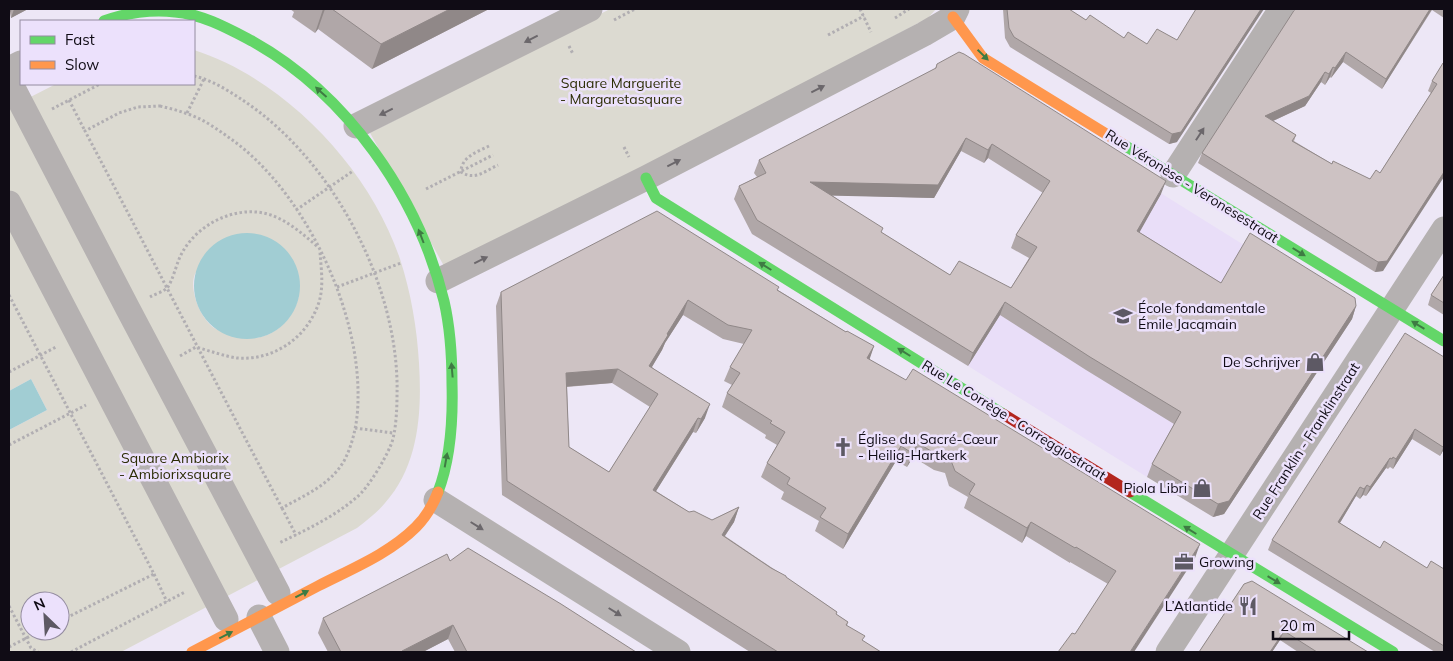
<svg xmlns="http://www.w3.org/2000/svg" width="1453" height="661" font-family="Mulish,sans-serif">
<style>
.built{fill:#e9def8}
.green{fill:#dcdad1;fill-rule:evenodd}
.water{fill:#a1cdd3}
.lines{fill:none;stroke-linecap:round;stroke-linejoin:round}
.path{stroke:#b1aeb2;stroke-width:3;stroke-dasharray:2.5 2.5;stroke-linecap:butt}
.street{stroke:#b5b1b1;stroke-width:25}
.fast{stroke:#63d668;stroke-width:11}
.slow{stroke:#ff974d;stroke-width:11}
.jam{stroke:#b3261e;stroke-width:11}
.wall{fill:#b0a7a8;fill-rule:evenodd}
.shaded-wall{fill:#908888}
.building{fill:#cdc2c3;stroke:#908888;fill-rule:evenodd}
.oneway{fill:#6b676b}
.oneway2{fill:#3e7b43}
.labels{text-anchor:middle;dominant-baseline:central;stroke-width:5;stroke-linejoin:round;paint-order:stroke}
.park-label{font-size:14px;fill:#2c2d05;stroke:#ece1fc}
.street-label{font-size:14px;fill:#100c15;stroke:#ece1fc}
.poi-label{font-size:14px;fill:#100c15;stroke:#ece1fc;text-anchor:start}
</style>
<rect width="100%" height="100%" fill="#ede7f6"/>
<path class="built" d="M 1098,154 L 1276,265 L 1172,433 L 1147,477 L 968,366 Z"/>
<path class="green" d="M 610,9 L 936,9 L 928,18 L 669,154 L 444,266 L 370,133 Z
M 194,50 C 285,79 370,169 400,259 C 411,293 417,328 419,363 C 422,412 419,465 385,503 C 377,513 367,520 357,528 L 121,652 L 9,652 L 9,430 L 47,410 L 31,379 L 9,391 L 9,108 L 56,84 L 194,84 ZM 240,234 L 252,234 L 298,273 C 299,282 300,291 298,299 C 293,319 275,336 255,338 C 248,339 225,333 218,330 C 202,323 188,290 195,274 C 197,270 203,266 206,262 C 211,256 222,241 229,237 C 232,236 236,235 240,234 ZM 30,601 L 60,601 L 60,631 L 30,631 Z"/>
<path class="water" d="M194 286a53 53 0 1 1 106 0a53 53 0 1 1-106 0Z
M 31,379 L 47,410 L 9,430 L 9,391 Z"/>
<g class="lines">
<path class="path" d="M 860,9 L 871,32
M 895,18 L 909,9
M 614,20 L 635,9
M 828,35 L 864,16
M 569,46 L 573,54
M 194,76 C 212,80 229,91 244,101 C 334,161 400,288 397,395 C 397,409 396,435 390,447 C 384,461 368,488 357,497 C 334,517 306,530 279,543
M 69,100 L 85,131
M 160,106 C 168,108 177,110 185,113 C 202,118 217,129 231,139 C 304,191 360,309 358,399 C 358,419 354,442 344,461 C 330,485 305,495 282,508 C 215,382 151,256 85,131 L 119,113 L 138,107 Z
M 52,109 L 100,84
M 187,113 L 204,79
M 489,146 C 477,152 461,157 461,172 C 475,181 485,171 498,165
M 624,147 L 629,157
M 426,189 L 493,155
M 296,210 L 353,171
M 337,287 L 401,263
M 9,295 L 154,574 L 60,621
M 150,297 C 155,294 163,292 167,288 C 173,281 177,261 182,253 C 199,221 244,201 278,218 C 293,225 305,236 318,247
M 180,356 L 196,347 C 210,351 224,356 237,358 C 274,361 308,337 319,302 C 324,286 321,268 320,252
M 9,372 L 56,347
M 355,428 L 393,433
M 9,445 L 86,405
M 282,508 L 296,535
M 154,574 L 167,602
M 9,606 L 31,648 L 38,652
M 9,647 L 40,631
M 71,652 L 185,592"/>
<path class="street" d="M 9,69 L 21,63
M 11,84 L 128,309 L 278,593
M 356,126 L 590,9
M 1173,175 L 1281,9
M 9,203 L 226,619
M 438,281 L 646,178 L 924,34 L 953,17 L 957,9
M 436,500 L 678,652
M 259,617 L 277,652
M 1168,652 L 1444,229"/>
<path class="fast" d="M 104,21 C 125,13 152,9 175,12 C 202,14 229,29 252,41 C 347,94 418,196 444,301 C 450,327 452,357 452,384 C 453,420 451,458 438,492
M 1124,145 L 1444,341
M 646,178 L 656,198 L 1003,414
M 1130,492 L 1393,652"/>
<path class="slow" d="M 953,17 L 983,58 L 1124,145
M 192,652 C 234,630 276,608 318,586 C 351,569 389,554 416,527 C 426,517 433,505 438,492"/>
<path class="jam" d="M 1003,414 L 1130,492"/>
</g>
<path class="wall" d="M 9,9 L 28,9 L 11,18 Z
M 290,9 L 489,9 L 372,69 L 318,29 L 315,33 L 292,17 L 294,12 Z
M 1003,9 L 1068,9 L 1086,20 L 1124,38 L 1177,142 L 1169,144 L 1010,47 L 1005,38 Z
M 1295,9 L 1444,9 L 1444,18 L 1432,10 L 1382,89 L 1343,62 L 1331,78 L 1330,77 L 1325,85 L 1321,82 L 1305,106 L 1273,121 L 1296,135 L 1294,141 L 1332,164 L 1370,179 L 1380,173 L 1431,93 L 1428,91 L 1432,81 L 1443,63 L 1383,271 L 1375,272 L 1198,163 L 1202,153 Z
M 937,64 L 1161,194 L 1139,232 L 1221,283 L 1356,306 L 1352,319 L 1224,514 L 1213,517 L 1147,477 L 1152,464 L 1174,424 L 1086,370 L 1000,315 L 968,366 L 752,234 L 734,199 L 739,186 L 757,177 L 754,173 L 759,160 L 935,69 ZM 961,151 L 984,163 L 988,158 L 1043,193 L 1016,235 L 1011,248 L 1029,258 L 1011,288 L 950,275 L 881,232 L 832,195 L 934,198 Z
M 1444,275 L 1444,315 L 1428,305 L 1431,295 Z
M 778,290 L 846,332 L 874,346 L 869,359 L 1195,558 L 1075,634 L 1108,584 L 1070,562 L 1070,563 L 1026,536 L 1022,543 L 964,508 L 968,497 L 949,486 L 945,473 L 934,470 L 913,457 L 907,467 L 896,461 L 843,549 L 815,531 L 819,521 L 781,499 L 784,492 L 761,477 L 767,463 L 777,445 L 765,438 L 766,435 L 722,407 L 727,393 L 732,385 L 724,381 L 730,367 L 744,344 L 723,339 L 683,315 L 665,343 L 662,350 L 652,367 L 705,418 L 696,433 L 693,432 L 656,491 L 689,512 L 712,520 L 739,507 L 734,522 L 725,536 L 837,612 L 836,614 L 848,622 L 847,626 L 863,641 L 881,652 L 750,652 L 502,495 L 496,306 L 501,292 ZM 612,383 L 650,407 L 609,472 L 569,447 L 567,387 Z
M 1444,357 L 1444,449 L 1440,456 L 1412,439 L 1393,469 L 1390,467 L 1388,469 L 1386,468 L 1366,496 L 1363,495 L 1360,499 L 1356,496 L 1340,523 L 1380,548 L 1427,568 L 1444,569 L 1444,652 L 1435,652 L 1268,550 L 1272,540 Z
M 450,561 L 636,652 L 455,652 L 448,639 L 423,652 L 328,652 L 318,633 L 323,618 Z
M 1244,584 L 1368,652 L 1298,652 L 1280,640 L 1272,652 L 1199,652 Z"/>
<path class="shaded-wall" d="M 9,9 L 12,9 L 9,15 Z
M 14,9 L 28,9 L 11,18 Z
M 323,9 L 325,9 L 318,29 L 315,33 Z
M 450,9 L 489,9 L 372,69 L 381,44 Z
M 1261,9 L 1264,9 L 1177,142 L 1169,144 L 1172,134 Z
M 1430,9 L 1432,9 L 1382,89 L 1386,79 Z
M 1346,52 L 1343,62 L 1331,78 L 1335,68 Z
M 1333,67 L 1330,77 L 1325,85 L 1329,74 Z
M 1325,72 L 1321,82 L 1305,106 L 1262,126 L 1265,116 Z
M 966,138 L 961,151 L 934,198 L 805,195 L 810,182 Z
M 992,144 L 988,158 L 984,163 L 988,150 Z
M 1444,172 L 1444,177 L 1383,271 L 1375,272 L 1378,262 Z
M 1166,181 L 1161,194 L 1133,244 L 1137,231 Z
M 688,300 L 683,315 L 665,343 L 662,350 L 644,380 L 649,366 L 667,334 Z
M 1005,302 L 1000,315 L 968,366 L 973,353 Z
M 1356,306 L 1352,319 L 1224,514 L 1213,517 L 1218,504 Z
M 874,346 L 869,361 L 867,358 Z
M 618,369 L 612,383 L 561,387 L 566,373 Z
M 710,404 L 705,418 L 696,433 L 701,419 Z
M 698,418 L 693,432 L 648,504 L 653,490 Z
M 1415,429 L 1412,439 L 1393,469 L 1396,459 Z
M 918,443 L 913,457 L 907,467 L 912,453 Z
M 1444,445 L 1444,449 L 1440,456 Z
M 901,446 L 896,461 L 843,549 L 848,534 Z
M 1390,458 L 1386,468 L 1366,496 L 1370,487 Z
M 1367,485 L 1363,495 L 1360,499 L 1364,489 Z
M 1360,487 L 1356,496 L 1335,531 L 1338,522 Z
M 739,507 L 734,522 L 716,549 L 722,535 Z
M 1031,522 L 1026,536 L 1022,543 L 1027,528 Z
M 1200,544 L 1195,558 L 1134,652 L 1130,652 Z
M 453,625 L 448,639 L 423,652 L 402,652 L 402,651 Z
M 1284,631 L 1280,640 L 1272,652 L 1270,652 Z"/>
<path class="building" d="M 332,9 L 450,9 L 381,44 Z
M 1007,9 L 1069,9 L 1086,20 L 1090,15 L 1124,38 L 1128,32 L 1147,44 L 1157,29 L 1177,40 L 1196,9 L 1261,9 L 1181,132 L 1172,134 L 1014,37 L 1009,28 Z
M 1295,9 L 1430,9 L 1386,79 L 1346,52 L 1335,68 L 1333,67 L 1329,74 L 1325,72 L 1309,96 L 1265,116 L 1296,135 L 1292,141 L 1332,164 L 1333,161 L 1370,179 L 1376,170 L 1380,173 L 1437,84 L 1432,81 L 1443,63 L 1444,63 L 1444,172 L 1387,261 L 1378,262 L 1202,153 Z
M 959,52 L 964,54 L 1166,181 L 1137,231 L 1221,283 L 1250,233 L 1355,298 L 1356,306 L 1229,501 L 1218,504 L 1152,464 L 1181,412 L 1090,357 L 1005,302 L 973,353 L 757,220 L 739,186 L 766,173 L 759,160 L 936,68 L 937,64 ZM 966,138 L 988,150 L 992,144 L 1050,181 L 1016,235 L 1037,247 L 1011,288 L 959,261 L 950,275 L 881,232 L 883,228 L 810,182 L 938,185 Z
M 657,211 L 779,287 L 777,290 L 846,332 L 847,331 L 874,346 L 867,358 L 906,380 L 913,369 L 1200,544 L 1130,652 L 1058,652 L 1072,633 L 1075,634 L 1116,571 L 1076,547 L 1075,548 L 1031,522 L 1027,528 L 969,494 L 975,484 L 955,471 L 950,458 L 939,456 L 918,443 L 912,453 L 901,446 L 848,534 L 820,517 L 826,508 L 787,484 L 790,478 L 767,463 L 785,432 L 770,423 L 772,421 L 727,393 L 740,373 L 730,367 L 752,330 L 728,325 L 688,300 L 667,334 L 668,335 L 649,366 L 710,404 L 701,419 L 698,418 L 653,490 L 689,512 L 694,511 L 712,520 L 739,507 L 722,535 L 771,568 L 786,576 L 786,577 L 837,612 L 836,614 L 848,622 L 846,625 L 865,636 L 862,640 L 881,652 L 778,652 L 507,481 L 501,292 ZM 618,369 L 658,394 L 609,472 L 569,447 L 566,373 Z
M 1444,275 L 1444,303 L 1431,295 Z
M 1405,333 L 1444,357 L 1444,445 L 1443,447 L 1415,429 L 1396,459 L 1393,457 L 1392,459 L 1390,458 L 1370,487 L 1367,485 L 1364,489 L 1360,487 L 1338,522 L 1380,548 L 1384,541 L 1427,568 L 1431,561 L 1444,569 L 1444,646 L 1272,540 Z
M 468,548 L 561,604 L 636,652 L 467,652 L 453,625 L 402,651 L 403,652 L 341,652 L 323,618 L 447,554 L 450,561 Z
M 1252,581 L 1368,652 L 1317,652 L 1284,631 L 1270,652 L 1199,652 L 1244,584 Z"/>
<defs><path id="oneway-solid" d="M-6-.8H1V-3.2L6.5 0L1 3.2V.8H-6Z" transform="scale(1.25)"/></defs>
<g class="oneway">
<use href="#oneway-solid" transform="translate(531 39) rotate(153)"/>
<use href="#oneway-solid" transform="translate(818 89) rotate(-27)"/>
<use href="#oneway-solid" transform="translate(386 112) rotate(154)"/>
<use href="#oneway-solid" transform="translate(1200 134) rotate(-57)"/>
<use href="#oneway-solid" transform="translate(674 163) rotate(-27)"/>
<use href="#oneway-solid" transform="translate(481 260) rotate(-26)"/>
<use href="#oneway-solid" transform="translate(477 526) rotate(32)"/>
<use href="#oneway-solid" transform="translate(615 612) rotate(32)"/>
</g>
<g class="oneway2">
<use href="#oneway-solid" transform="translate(983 55) rotate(44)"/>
<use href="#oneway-solid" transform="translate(321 92) rotate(-138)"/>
<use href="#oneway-solid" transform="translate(421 236) rotate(-111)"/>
<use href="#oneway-solid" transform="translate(1299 252) rotate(32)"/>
<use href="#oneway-solid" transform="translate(765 266) rotate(-148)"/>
<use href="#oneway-solid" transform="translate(1418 325) rotate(-149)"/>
<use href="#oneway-solid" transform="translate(904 352) rotate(-148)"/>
<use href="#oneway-solid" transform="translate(452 370) rotate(-95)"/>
<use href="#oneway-solid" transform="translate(446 460) rotate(-80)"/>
<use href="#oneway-solid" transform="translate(1190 530) rotate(-148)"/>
<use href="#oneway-solid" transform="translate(1274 580) rotate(31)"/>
<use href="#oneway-solid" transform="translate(302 594) rotate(-27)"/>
<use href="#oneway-solid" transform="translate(226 635) rotate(-27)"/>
</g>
<defs>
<g id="school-bare" transform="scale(1.5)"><path d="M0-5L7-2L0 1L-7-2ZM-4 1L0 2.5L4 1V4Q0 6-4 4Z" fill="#5d5964" stroke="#ece1fc" stroke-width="2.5" paint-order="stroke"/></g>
<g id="shop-bare" transform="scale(1.5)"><path d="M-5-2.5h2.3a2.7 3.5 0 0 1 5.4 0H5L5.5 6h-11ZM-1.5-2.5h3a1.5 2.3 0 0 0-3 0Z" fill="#5d5964" stroke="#ece1fc" stroke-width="2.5" paint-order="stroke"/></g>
<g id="church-bare" transform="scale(1.5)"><path d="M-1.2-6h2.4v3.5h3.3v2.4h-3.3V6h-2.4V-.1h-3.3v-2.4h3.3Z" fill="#5d5964" stroke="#ece1fc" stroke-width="2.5" paint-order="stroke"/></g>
<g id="office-bare" transform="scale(1.5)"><path d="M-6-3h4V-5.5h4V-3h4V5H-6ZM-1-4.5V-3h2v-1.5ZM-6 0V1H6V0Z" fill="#5d5964" stroke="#ece1fc" stroke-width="2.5" paint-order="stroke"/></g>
<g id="restaurant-bare" transform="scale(1.5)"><path d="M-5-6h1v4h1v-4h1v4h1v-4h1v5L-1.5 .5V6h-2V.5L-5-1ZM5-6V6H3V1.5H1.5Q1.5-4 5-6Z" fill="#5d5964" stroke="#ece1fc" stroke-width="2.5" paint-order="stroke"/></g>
</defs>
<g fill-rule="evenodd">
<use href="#school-bare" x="1123" y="316"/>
<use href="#shop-bare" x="1315" y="362"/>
<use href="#church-bare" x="843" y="447"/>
<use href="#shop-bare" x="1202" y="488"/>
<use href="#office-bare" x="1184" y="562"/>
<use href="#restaurant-bare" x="1248" y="606"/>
</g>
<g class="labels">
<g class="park-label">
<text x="621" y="83">Square Marguerite<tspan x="621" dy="16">- Margaretasquare</tspan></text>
<text x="175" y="458">Square Ambiorix<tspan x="175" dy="16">- Ambiorixsquare</tspan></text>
</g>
<g class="street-label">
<text transform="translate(1192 186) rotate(32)">Rue Véronèse - Veronesestraat</text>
<text transform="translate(1014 420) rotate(32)">Rue Le Corrège - Correggiostraat</text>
<text transform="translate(1306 441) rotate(-57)">Rue Franklin - Franklinstraat</text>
</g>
<g class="poi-label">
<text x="1138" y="308">École fondamentale<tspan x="1138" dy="16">Émile Jacqmain</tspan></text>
<text x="1300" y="362" text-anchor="end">De Schrijver</text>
<text x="858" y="439">Église du Sacré-Cœur<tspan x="858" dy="16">- Heilig-Hartkerk</tspan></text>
<text x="1187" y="488" text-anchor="end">Piola Libri</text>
<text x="1199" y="562">Growing</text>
<text x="1233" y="606" text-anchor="end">L’Atlantide</text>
</g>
</g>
<rect width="1453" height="661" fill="none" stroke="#100c15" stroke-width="20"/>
<rect x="20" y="20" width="175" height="65" fill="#ece1fc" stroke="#948ca0"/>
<rect x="30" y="36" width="25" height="8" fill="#63d668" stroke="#948ca0"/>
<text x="65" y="45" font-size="15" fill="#100c15">Fast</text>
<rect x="30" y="61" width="25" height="8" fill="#ff974d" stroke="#948ca0"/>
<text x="65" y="70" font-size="15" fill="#100c15">Slow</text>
<g transform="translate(45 616) rotate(335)"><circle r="24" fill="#ece1fc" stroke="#948ca0"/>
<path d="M0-4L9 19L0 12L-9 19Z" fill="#5d5964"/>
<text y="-8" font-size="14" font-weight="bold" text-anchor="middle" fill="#100c15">N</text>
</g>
<path d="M1273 631v8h76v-8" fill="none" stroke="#100c15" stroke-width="2.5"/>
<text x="1280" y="631" font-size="15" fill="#100c15" stroke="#ece1fc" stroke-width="4" paint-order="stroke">20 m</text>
</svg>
